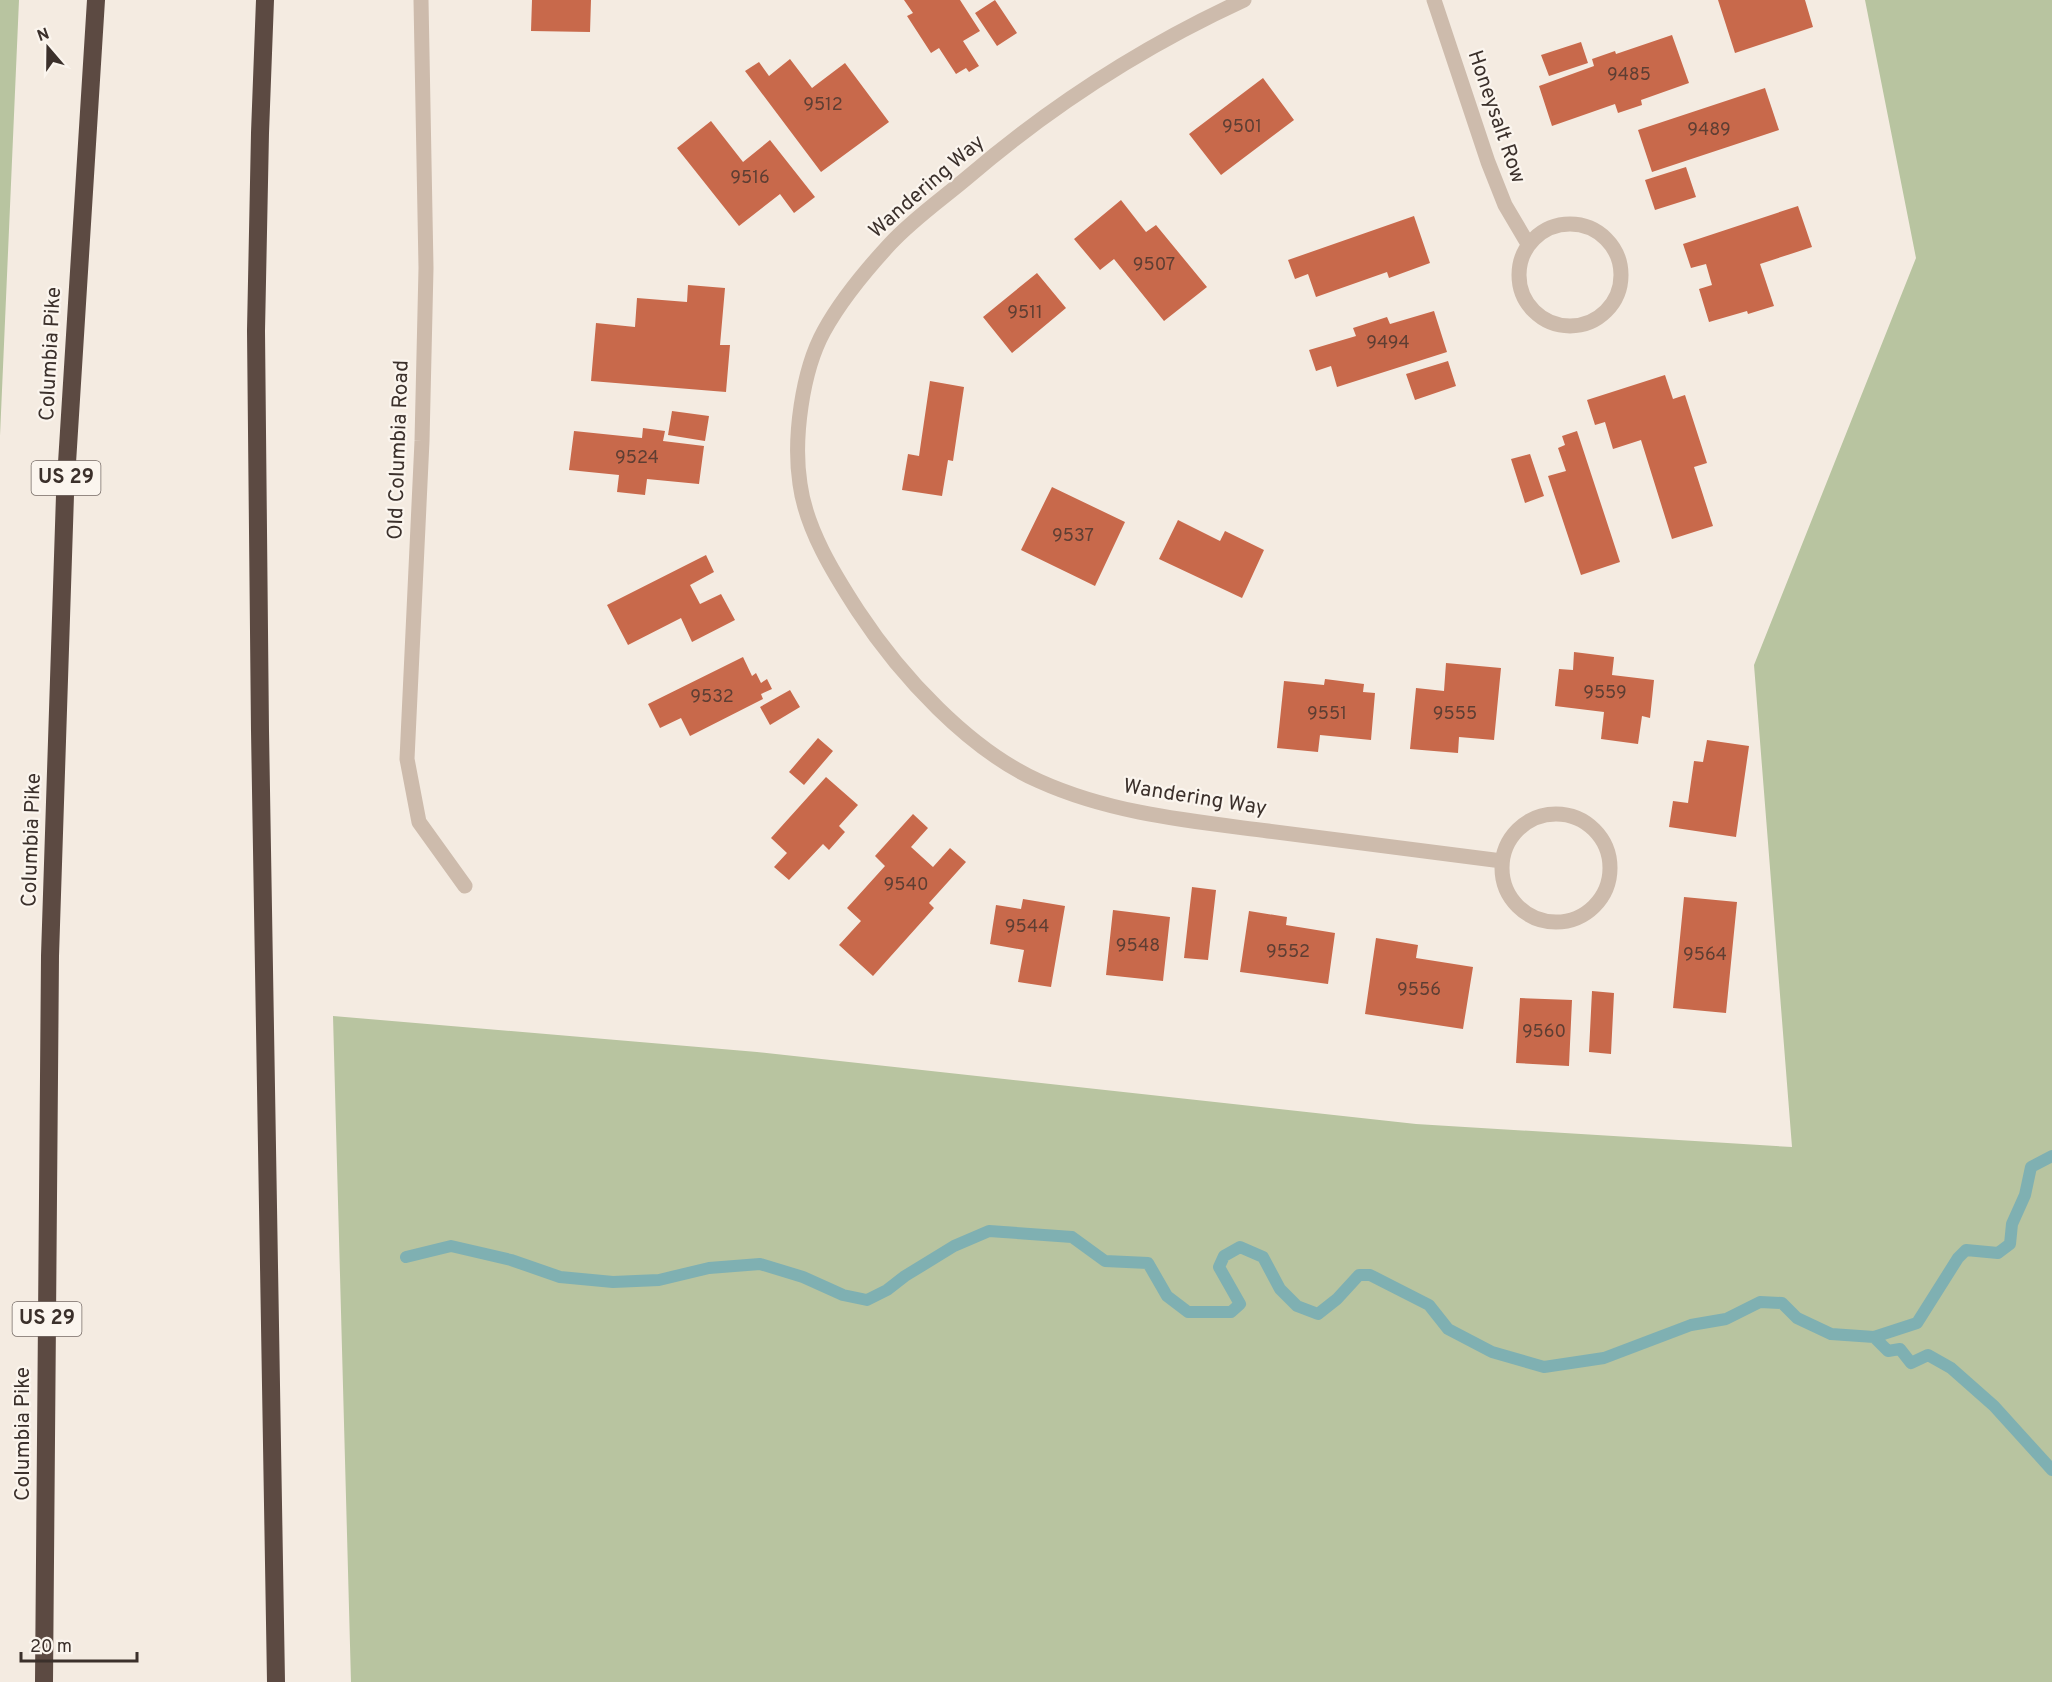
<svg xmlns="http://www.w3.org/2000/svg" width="2052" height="1682" font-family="Overpass,sans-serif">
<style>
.green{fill:#b8c4a0}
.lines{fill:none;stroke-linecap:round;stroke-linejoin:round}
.stream{stroke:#7fb0b2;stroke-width:12}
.building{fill:#c8694b}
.street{stroke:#cdbbac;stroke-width:15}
.highway{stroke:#5c4a42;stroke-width:18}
.labels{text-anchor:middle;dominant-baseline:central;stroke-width:4.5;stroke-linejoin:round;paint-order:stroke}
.number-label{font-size:18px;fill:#5e3e33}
.shield{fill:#fbf5ee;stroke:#756b66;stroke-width:1.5}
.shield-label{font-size:20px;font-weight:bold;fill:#3b302b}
.street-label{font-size:21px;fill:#3b302b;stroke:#fbf5ee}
</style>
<rect width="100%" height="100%" fill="#f4ebe1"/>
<path class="green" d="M 0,0 L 19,0 L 0,436 Z
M 1865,0 L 2052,0 L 2052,1682 L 351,1682 L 333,1016 L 757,1052 L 1416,1124 L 1792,1147 L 1754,665 L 1916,258 Z"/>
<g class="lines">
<path class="stream" d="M 406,1257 L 451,1246 L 511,1260 L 560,1277 L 613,1282 L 659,1280 L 709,1268 L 760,1264 L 803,1277 L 843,1295 L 867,1300 L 887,1290 L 905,1276 L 954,1246 L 989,1231 L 1072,1237 L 1105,1261 L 1148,1263 L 1167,1296 L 1188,1312 L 1231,1312 L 1240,1304 L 1219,1267 L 1224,1256 L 1240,1247 L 1263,1257 L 1280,1289 L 1297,1306 L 1318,1314 L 1337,1299 L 1359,1275 L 1370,1275 L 1429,1305 L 1448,1329 L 1492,1352 L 1544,1367 L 1604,1358 L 1691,1325 L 1726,1319 L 1760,1302 L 1782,1303 L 1797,1318 L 1831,1334 L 1874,1337 L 1917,1323 L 1958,1258 L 1966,1250 L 1998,1253 L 2010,1244 L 2012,1224 L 2025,1195 L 2031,1167 L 2052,1156
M 1874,1337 L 1888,1351 L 1900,1349 L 1911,1363 L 1928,1355 L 1951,1368 L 1994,1406 L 2052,1470"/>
</g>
<path class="building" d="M 532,0 L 591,0 L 590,32 L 531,31 Z
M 904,0 L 960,0 L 980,31 L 963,41 L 979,66 L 969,72 L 966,68 L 956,74 L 939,48 L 931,53 L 907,16 L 913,13 Z
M 995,0 L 1017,33 L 997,46 L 975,13 Z
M 1718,0 L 1805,0 L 1813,27 L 1735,53 Z
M 1672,35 L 1689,83 L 1641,100 L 1642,105 L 1618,113 L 1615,104 L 1552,126 L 1539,86 L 1594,66 L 1592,59 L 1615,51 L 1616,54 Z
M 1581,42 L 1588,63 L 1549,76 L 1541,55 Z
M 790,59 L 812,88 L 845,63 L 889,122 L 821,172 L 745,71 L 759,62 L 769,76 Z
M 1263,78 L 1294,120 L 1221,175 L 1189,134 Z
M 1765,88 L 1779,130 L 1652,172 L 1638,130 Z
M 711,121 L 743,162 L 770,140 L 815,197 L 794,213 L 780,194 L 739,226 L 677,148 Z
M 1686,167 L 1696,197 L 1655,210 L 1645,180 Z
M 1121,200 L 1146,232 L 1156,225 L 1207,287 L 1164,321 L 1114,259 L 1100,270 L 1074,239 Z
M 1798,206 L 1812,247 L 1760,264 L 1774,306 L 1748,314 L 1747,311 L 1709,322 L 1699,289 L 1712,285 L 1706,264 L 1691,268 L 1683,244 Z
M 1414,216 L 1430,263 L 1389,278 L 1387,272 L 1316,297 L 1308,274 L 1295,279 L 1288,260 Z
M 1037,273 L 1066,308 L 1012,353 L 983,317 Z
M 688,285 L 725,288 L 720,345 L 730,345 L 726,392 L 591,381 L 596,323 L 635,327 L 637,298 L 687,302 Z
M 1434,311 L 1447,352 L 1337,387 L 1331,366 L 1316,371 L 1309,350 L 1356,336 L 1353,328 L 1387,317 L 1390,324 Z
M 1448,361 L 1456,386 L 1415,400 L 1406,374 Z
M 1665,375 L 1673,399 L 1685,395 L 1707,463 L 1694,467 L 1713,526 L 1672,539 L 1641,440 L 1613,449 L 1605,422 L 1595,425 L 1587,400 Z
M 930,381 L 964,387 L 953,461 L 948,460 L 942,496 L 902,490 L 908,454 L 919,456 Z
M 672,411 L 709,416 L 705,441 L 668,435 Z
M 643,428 L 665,431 L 663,441 L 704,446 L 699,484 L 647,479 L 645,495 L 617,492 L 619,475 L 569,470 L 574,431 L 642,438 Z
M 1577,431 L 1620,562 L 1581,575 L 1548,476 L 1566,471 L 1558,448 L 1565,445 L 1562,436 Z
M 1530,454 L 1544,496 L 1525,503 L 1511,459 Z
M 1052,487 L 1125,522 L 1095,586 L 1021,550 Z
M 1178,520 L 1220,541 L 1225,531 L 1264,550 L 1242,598 L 1159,559 Z
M 706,555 L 714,572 L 690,585 L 700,604 L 721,594 L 735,620 L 692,642 L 681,618 L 628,645 L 607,605 Z
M 1574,652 L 1614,657 L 1612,675 L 1654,680 L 1650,718 L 1642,716 L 1638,744 L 1601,739 L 1604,712 L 1555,706 L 1559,669 L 1573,670 Z
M 743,657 L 752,676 L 756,673 L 761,683 L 767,679 L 772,689 L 761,694 L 763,699 L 690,736 L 681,718 L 660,728 L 648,704 Z
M 1446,663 L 1501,668 L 1494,740 L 1459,737 L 1458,753 L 1410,749 L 1416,688 L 1444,691 Z
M 1325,679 L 1364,684 L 1363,692 L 1375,693 L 1371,740 L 1320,735 L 1318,752 L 1277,748 L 1284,681 L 1324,685 Z
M 790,690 L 800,707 L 770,725 L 760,707 Z
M 818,738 L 833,751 L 804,785 L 789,772 Z
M 1707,740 L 1749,746 L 1736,837 L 1669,827 L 1673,801 L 1688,803 L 1694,761 L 1703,762 Z
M 826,777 L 858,805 L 839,826 L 845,832 L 829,850 L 823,844 L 789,880 L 774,867 L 787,853 L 771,838 Z
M 913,814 L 928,828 L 911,847 L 933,867 L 950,848 L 966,862 L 929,903 L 934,908 L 873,976 L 839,945 L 861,921 L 847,908 L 885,866 L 875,856 Z
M 1192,887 L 1216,890 L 1208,960 L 1184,958 Z
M 1684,897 L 1737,902 L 1726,1013 L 1673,1008 Z
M 1023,899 L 1065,906 L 1051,987 L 1018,982 L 1024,950 L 990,944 L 996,905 L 1021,909 Z
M 1113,910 L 1170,917 L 1163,981 L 1106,975 Z
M 1249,911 L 1287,917 L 1286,925 L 1335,933 L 1328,984 L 1240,972 Z
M 1376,938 L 1418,945 L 1416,958 L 1473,967 L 1463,1029 L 1365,1014 Z
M 1592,991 L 1614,993 L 1611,1054 L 1589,1052 Z
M 1520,998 L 1572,1000 L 1569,1066 L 1516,1063 Z"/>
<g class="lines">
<path class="street" d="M 421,0 L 426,268 L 422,441 L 407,759 L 419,822 L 465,886
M 1244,0 C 1144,46 1051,106 968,177 C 942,199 913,219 890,244 C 866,270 841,300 824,331 C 802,371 793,439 800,484 C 806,529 834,574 858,611 C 900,675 969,750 1039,781 C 1112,814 1191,821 1268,831 C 1346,841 1424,851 1502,861
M 1434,0 L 1488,162 L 1505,205 L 1528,244
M1519 275a51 51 0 1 1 102 0a51 51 0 1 1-102 0Z
M1502 868a54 54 0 1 1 108 0a54 54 0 1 1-108 0Z"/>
<path class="highway" d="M 265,0 L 260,133 L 256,331 L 260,731 L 276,1682
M 44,1682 L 50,956 L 65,495 L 96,0"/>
</g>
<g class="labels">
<g class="number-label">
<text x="1629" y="75">9485</text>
<text x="823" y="105">9512</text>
<text x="1242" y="127">9501</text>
<text x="1709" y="130">9489</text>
<text x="750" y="178">9516</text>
<text x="1154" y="265">9507</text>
<text x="1025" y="313">9511</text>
<text x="1388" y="343">9494</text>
<text x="637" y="458">9524</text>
<text x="1073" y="536">9537</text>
<text x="1605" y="693">9559</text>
<text x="712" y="697">9532</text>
<text x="1327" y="714">9551</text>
<text x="1455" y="714">9555</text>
<text x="906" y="885">9540</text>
<text x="1027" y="927">9544</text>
<text x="1138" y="946">9548</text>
<text x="1288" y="952">9552</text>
<text x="1705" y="955">9564</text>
<text x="1419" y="990">9556</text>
<text x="1544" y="1032">9560</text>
</g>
<g class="shield">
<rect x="31.5" y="461" width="69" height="34" rx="4.5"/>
<rect x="12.5" y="1302" width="69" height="34" rx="4.5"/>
</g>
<g class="shield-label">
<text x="66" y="478">US 29</text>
<text x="47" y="1319">US 29</text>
</g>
<g class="street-label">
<text transform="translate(1496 117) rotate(71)">Honeysalt Row</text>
<text transform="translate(927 187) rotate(-41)">Wandering Way</text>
<text transform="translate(51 354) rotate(-87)">Columbia Pike</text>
<text transform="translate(399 450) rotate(-88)">Old Columbia Road</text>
<text transform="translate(1195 798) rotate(9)">Wandering Way</text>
<text transform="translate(32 840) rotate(-88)">Columbia Pike</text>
<text transform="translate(23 1434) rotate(-90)">Columbia Pike</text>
</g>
</g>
<g transform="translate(48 48) rotate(340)" stroke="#fbf5ee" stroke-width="4.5" paint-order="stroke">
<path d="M0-4.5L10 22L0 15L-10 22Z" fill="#3b302b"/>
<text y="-9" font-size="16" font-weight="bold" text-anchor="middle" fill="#3b302b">N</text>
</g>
<path d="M21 1652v9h116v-9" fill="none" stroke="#3b302b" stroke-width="3"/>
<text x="30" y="1652" font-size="18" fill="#3b302b" stroke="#fbf5ee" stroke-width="4.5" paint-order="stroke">20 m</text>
</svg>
